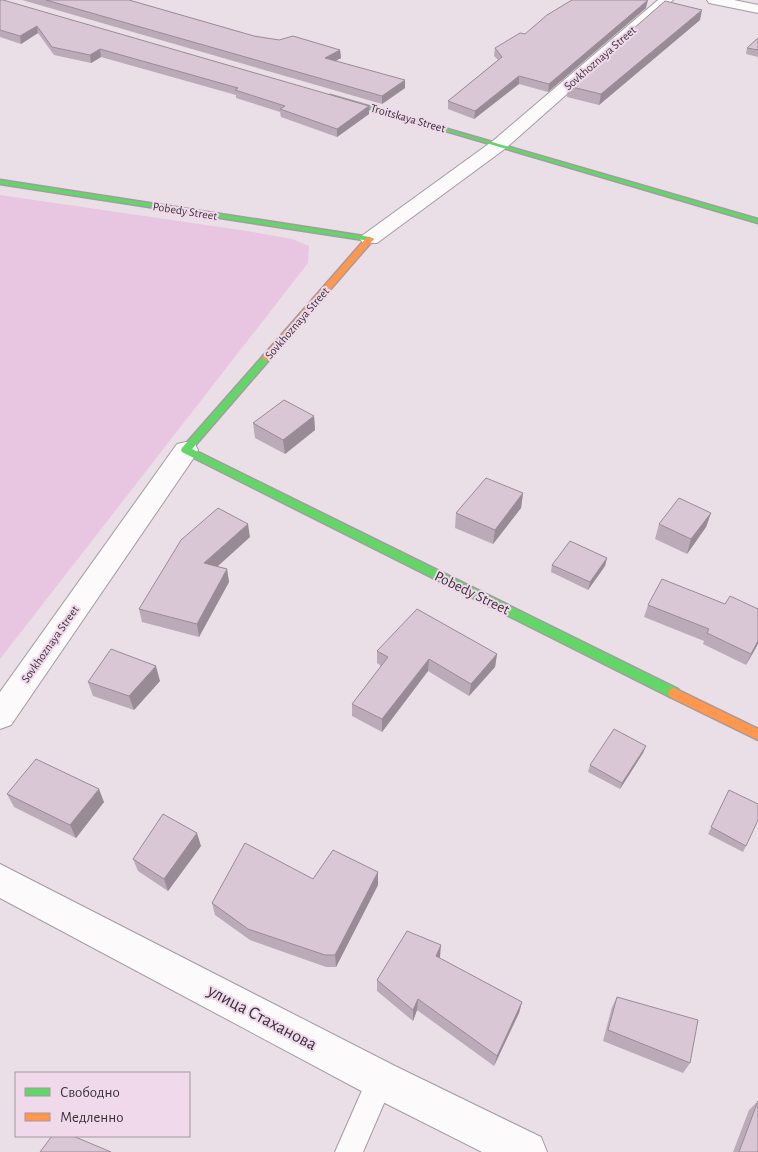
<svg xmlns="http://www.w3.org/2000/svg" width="758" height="1152" font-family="'Alegreya Sans',sans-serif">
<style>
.green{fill:#e8c6e2}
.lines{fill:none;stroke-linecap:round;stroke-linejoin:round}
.lane-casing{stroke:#a49ba2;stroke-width:2}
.street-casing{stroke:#a49ba2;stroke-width:2}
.fast-casing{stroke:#a49ba2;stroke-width:3}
.slow-casing{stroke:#a49ba2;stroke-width:3}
.lane{fill:#fcfafb;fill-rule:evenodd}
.street{fill:#fcfafb;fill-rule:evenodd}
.fast{fill:#63d668;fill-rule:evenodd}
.slow{fill:#ff974d;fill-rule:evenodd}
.wall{fill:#bbabb8}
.shaded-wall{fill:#998b96}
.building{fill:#dac7d6;stroke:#998b96}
.labels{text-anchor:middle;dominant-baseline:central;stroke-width:4;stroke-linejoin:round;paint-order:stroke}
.far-street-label{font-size:12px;fill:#3c333a;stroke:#efd9ea}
.street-label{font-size:15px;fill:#3c333a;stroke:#efd9ea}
.near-street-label{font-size:18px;fill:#3c333a;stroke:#efd9ea}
</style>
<rect width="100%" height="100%" fill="#eadee7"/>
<path class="green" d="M 0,195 L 247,231 L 292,239 L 309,246 L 308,263 L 0,659 Z"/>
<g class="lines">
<g class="lane-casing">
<path id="lane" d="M 381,1067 L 391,1070 L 394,1080 L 363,1152 L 335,1152 L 371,1070 Z"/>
</g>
<g class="street-casing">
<path id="street" d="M 658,0 L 673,0 L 506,148 L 377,243 L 363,243 L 360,239 L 363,235 L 494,140 Z
M 707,0 L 734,0 L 758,5 L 758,13 L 709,3 Z
M 186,442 L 195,444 L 198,450 L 195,456 L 11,725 L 0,729 L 0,692 L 177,444 Z
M 0,864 L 395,1066 L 541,1137 L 547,1152 L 482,1152 L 367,1094 L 0,898 Z"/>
</g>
<g class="fast-casing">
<path id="fast" d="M 330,95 L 758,219 L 758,223 L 330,97 Z
M 0,180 L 370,237 L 374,239 L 370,241 L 0,184 Z
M 266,355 L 271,358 L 269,360 L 192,449 L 678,689 L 680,693 L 678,697 L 674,698 L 670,697 L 182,452 L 181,450 L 182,448 L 263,356 Z"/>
</g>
<g class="slow-casing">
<path id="slow" d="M 367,237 L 374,239 L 269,360 L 263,360 L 263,356 Z
M 674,688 L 758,729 L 758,740 L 670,697 L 668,693 L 670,689 Z"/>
</g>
<use href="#lane" class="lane"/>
<use href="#street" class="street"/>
<use href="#fast" class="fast"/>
<use href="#slow" class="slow"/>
</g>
<path class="wall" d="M 0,0 L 369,114 L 337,137 L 281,117 L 280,112 L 236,98 L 236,95 L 101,57 L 91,63 L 54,55 L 38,33 L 21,44 L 0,37 Z
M 22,0 L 129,0 L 254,36 L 279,40 L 340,50 L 341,58 L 335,61 L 405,88 L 382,104 Z
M 646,8 L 548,92 L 519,84 L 474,119 L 448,109 L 448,101 L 498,60 L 494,56 L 495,48 L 525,34 Z
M 700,20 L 599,105 L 567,97 L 568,86 Z
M 758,38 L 758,57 L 746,54 L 747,48 Z
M 314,416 L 315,430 L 285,454 L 255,438 L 253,423 Z
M 523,493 L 521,508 L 493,544 L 455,528 L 456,513 Z
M 711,513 L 706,527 L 687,554 L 655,539 L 659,524 Z
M 250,537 L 217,566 L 227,569 L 229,582 L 199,637 L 142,622 L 139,609 Z
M 607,558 L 605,566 L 588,590 L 551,572 L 552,565 Z
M 725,604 L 758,609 L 758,644 L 746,665 L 703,644 L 704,641 L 644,617 L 648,605 Z
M 377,651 L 497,654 L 495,667 L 469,696 L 428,671 L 382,732 L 352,716 L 352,704 L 381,666 L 377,663 Z
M 160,681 L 134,710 L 93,696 L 88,682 Z
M 646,746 L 643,753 L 620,789 L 588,772 L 590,765 Z
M 729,790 L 746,846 L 743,852 L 708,834 Z
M 7,794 L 104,802 L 76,838 L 14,807 Z
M 201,846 L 168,891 L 138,871 L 133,859 Z
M 378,872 L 378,885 L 336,967 L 326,967 L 250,940 L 215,915 L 212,903 L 313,879 Z
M 440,957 L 439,958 L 522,1002 L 519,1013 L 494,1066 L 417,1010 L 413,1021 L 377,991 L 377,980 Z
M 617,997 L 690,1063 L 683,1073 L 603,1041 L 612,1007 Z
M 758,1101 L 758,1152 L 733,1152 L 749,1110 Z"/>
<path class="shaded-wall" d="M 648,0 L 646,8 L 548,92 L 549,84 Z
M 702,10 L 700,20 L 599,105 L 601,94 Z
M 37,26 L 38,33 L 21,44 L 20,36 Z
M 100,49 L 101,57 L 91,63 L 90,55 Z
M 340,50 L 341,58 L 326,66 L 325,58 Z
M 519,76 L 519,84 L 474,119 L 475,111 Z
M 405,80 L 405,88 L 382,104 L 382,96 Z
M 369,106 L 369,114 L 337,137 L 337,129 Z
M 314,416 L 315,430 L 285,454 L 283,440 Z
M 523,493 L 521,508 L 493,544 L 495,530 Z
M 711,513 L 706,527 L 687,554 L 691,539 Z
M 248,524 L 250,537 L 207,576 L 204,563 Z
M 607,558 L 605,566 L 588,590 L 590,582 Z
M 227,569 L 229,582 L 199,637 L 197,624 Z
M 758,641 L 758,644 L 746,665 L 751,654 Z
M 497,654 L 495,667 L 469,696 L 471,684 Z
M 429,659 L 428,671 L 382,732 L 382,719 Z
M 156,666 L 160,681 L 134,710 L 129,696 Z
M 646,746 L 643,753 L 620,789 L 622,783 Z
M 99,789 L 104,802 L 76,838 L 70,825 Z
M 197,833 L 201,846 L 168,891 L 164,879 Z
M 378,872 L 378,885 L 336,967 L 335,955 Z
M 441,945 L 440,957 L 435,968 L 436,956 Z
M 418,999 L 417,1010 L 413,1021 L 413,1010 Z
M 522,1002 L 519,1013 L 494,1066 L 497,1056 Z"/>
<path class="building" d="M 0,0 L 3,0 L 369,106 L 337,129 L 280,109 L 285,106 L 235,90 L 238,88 L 100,49 L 90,55 L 52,47 L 37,26 L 20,36 L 0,30 Z
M 46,0 L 129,0 L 254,36 L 279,40 L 293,36 L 340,50 L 325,58 L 405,80 L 382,96 Z
M 572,0 L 648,0 L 549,84 L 519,76 L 475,111 L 448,101 L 502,57 L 495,48 L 520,33 L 525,34 L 547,15 Z
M 665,1 L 702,10 L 601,94 L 568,86 Z
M 758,38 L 758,50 L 747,48 Z
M 284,400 L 314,416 L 283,440 L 253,423 Z
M 486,478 L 523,493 L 495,530 L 456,513 Z
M 679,498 L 711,513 L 691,539 L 659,524 Z
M 218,508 L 248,524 L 204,563 L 227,569 L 197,624 L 139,609 L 181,540 Z
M 570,541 L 607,558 L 590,582 L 552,565 Z
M 662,579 L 725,604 L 730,596 L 758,609 L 758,641 L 751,654 L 707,633 L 709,629 L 648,605 Z
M 417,609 L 497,654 L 471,684 L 429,659 L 382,719 L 352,704 L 388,657 L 377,651 Z
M 111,649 L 156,666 L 129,696 L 88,682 Z
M 614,729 L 646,746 L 622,783 L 590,765 Z
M 36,759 L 99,789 L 70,825 L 7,794 Z
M 729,790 L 758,804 L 758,820 L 746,846 L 711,827 Z
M 163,814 L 197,833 L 164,879 L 133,859 Z
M 245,843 L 313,879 L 333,850 L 378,872 L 335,955 L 325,955 L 248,929 L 212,903 Z
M 407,931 L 441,945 L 436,956 L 522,1002 L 497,1056 L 418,999 L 413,1010 L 377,980 Z
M 617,997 L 698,1020 L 690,1063 L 608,1030 Z
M 758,1101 L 758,1152 L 739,1152 Z
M 52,1136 L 73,1136 L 111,1152 L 40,1152 Z"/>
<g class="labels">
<g class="far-street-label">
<text transform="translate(600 58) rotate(-41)">Sovkhoznaya Street</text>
<text transform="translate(408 118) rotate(16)">Troitskaya Street</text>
<text transform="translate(185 211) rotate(9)">Pobedy Street</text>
<text transform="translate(297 323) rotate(-49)">Sovkhoznaya Street</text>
<text transform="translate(50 644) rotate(-55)">Sovkhoznaya Street</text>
</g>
<g class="street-label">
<text transform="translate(472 593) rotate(26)">Pobedy Street</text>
</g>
<g class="near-street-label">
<text transform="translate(262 1018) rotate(28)">улица Стаханова</text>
</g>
</g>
<rect x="15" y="1072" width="175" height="65" fill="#efd9ea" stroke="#a797a4"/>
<rect x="25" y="1088" width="25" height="8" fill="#63d668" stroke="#a797a4"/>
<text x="60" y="1097" font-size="15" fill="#3c333a">Свободно</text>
<rect x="25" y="1113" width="25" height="8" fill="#ff974d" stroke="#a797a4"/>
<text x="60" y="1122" font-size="15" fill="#3c333a">Медленно</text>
</svg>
